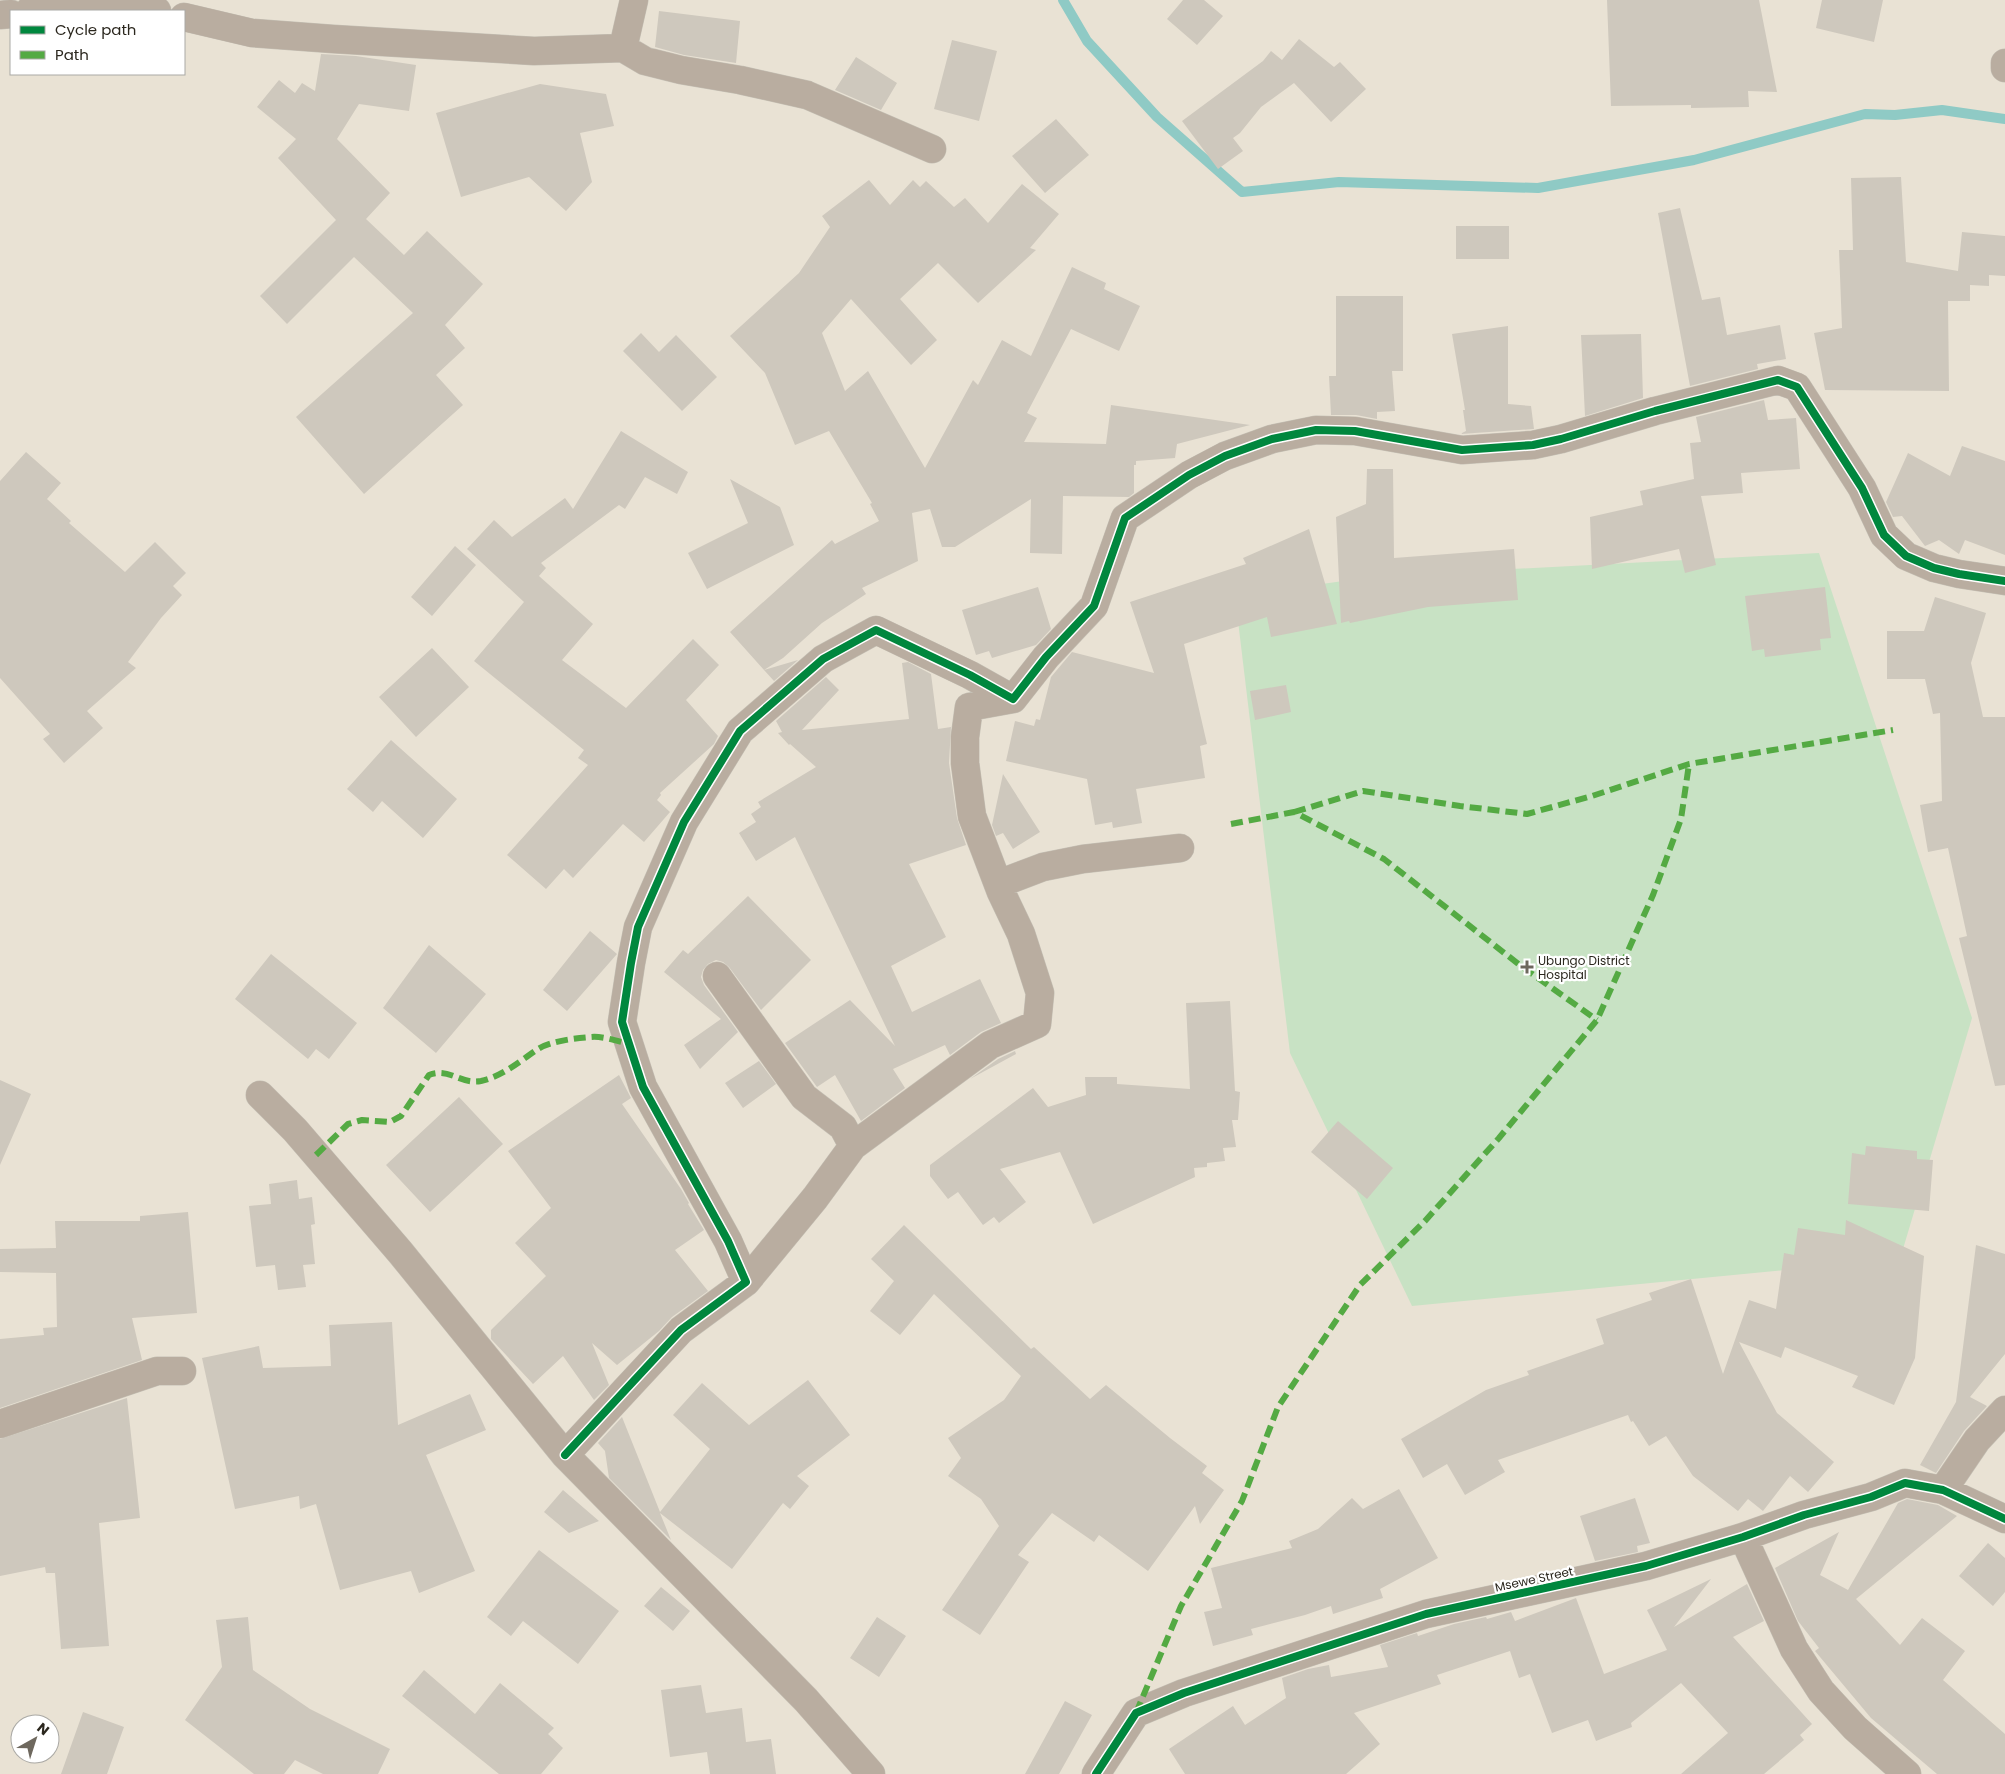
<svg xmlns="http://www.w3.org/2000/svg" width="2005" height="1774" font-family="Poppins,sans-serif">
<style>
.green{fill:#c8e2c4}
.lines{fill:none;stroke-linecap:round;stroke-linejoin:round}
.stream{stroke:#8fcac5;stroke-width:10}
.building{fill:#cec8bd}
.street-casing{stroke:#c5c0b5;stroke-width:29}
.street{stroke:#b9ada0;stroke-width:28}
.quiet{stroke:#54aa43;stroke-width:6;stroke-dasharray:12 6;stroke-linecap:butt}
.cycleway-casing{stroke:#fff;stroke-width:11}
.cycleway{stroke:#00873e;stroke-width:8}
.poi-dot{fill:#6e685e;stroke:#fff;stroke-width:2}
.labels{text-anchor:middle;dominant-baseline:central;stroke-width:4.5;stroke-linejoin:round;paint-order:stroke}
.poi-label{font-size:12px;fill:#2b271e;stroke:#fff;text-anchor:start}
.street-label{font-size:12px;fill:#2b271e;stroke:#fff}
</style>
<rect width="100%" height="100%" fill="#e9e2d4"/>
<path class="green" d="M 1819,553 L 1972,1018 L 1900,1259 L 1412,1306 L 1290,1053 L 1235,596 L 1379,576 Z"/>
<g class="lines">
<path class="stream" d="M 1063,0 L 1087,41 L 1157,117 L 1242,192 L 1339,182 L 1538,188 L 1694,160 L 1865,114 L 1895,115 L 1942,110 L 2005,119"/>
</g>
<path class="building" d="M 1183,0 L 1204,0 L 1223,16 L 1197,45 L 1167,19 Z
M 1607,0 L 1759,0 L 1777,92 L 1748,91 L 1749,107 L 1691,108 L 1691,105 L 1611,106 Z
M 1822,0 L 1883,0 L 1874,42 L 1816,28 Z
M 659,11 L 740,21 L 736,63 L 684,55 L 655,47 Z
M 1299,39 L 1334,67 L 1340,62 L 1366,89 L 1331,122 L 1294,83 L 1261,107 L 1240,133 L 1233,138 L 1243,151 L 1218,169 L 1182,121 L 1263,61 L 1271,51 L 1282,60 Z
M 952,40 L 997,51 L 979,121 L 934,109 Z
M 321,54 L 356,56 L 416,65 L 409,111 L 359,104 L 337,139 L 390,193 L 366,219 L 404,255 L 427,231 L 483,284 L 445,325 L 465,348 L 436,375 L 463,405 L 364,494 L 296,417 L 413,313 L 354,257 L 287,324 L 260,296 L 336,220 L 278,158 L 296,139 L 257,107 L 279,80 L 295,93 L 302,83 L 315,91 Z
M 856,57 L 897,83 L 881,110 L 835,90 Z
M 540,84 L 606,94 L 614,126 L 580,133 L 592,182 L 566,211 L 529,177 L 461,197 L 436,113 Z
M 1056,119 L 1089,155 L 1045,193 L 1012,156 Z
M 1901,177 L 1906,262 L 1958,271 L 1962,232 L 2005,236 L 2005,276 L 1989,275 L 1989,286 L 1970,285 L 1970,301 L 1948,301 L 1949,391 L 1825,390 L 1814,333 L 1842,328 L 1839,250 L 1853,250 L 1851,178 Z
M 869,180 L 890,205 L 913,180 L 920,187 L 926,181 L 954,207 L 965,198 L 988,223 L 1022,184 L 1059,214 L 1030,248 L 1036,250 L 978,303 L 938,263 L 900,299 L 937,340 L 911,365 L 851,299 L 822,333 L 845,391 L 868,371 L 925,468 L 973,380 L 978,385 L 1002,340 L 1031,356 L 1072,267 L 1106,283 L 1104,289 L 1140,306 L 1119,351 L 1071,329 L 1027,413 L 1037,418 L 1024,442 L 1106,444 L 1111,405 L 1250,425 L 1177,444 L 1175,458 L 1136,461 L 1136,465 L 1134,465 L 1134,493 L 1129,497 L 1063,496 L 1062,554 L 1030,553 L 1031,499 L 955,547 L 942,547 L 930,509 L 912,513 L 918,561 L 862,588 L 866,594 L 822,623 L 783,658 L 764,670 L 730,632 L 832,540 L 835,544 L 879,521 L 870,504 L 872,503 L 829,431 L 795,445 L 765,373 L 730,336 L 799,273 L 830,227 L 822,216 Z
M 1680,208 L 1702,300 L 1720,297 L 1727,335 L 1780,325 L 1786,359 L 1757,364 L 1758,369 L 1690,386 L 1658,213 Z
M 1456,226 L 1509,226 L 1509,259 L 1456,259 Z
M 1336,296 L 1403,296 L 1403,371 L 1392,371 L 1395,411 L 1377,412 L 1377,419 L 1356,415 L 1331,415 L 1329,376 L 1336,376 Z
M 1508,326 L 1508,404 L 1531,406 L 1534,429 L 1460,434 L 1466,431 L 1463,410 L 1465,410 L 1452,334 Z
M 641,333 L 659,352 L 676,335 L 717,377 L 682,411 L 623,351 Z
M 1641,334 L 1643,398 L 1585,416 L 1581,335 Z
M 1764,400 L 1768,420 L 1796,418 L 1800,469 L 1741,473 L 1743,493 L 1701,496 L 1716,565 L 1685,573 L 1679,549 L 1592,569 L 1590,517 L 1643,505 L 1640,491 L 1694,479 L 1690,443 L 1701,442 L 1696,417 Z
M 621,431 L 688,472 L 677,494 L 645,477 L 625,509 L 619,505 L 541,563 L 546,568 L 539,576 L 593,624 L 562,660 L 626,708 L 693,639 L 719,665 L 686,700 L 718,736 L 714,744 L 660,793 L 661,795 L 657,800 L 670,812 L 644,842 L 623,824 L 573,878 L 564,869 L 546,889 L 507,855 L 588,765 L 578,758 L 584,750 L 474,661 L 524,602 L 467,549 L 494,520 L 512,537 L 565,498 L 573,509 Z
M 1962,446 L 2005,461 L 2005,555 L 1965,540 L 1959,554 L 1939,540 L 1925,546 L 1902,516 L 1893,517 L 1886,502 L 1908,453 L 1950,476 Z
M 26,452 L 61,483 L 47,499 L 71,521 L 69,523 L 125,572 L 155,542 L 186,573 L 173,586 L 182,595 L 161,618 L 128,662 L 136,668 L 87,711 L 103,728 L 64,763 L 43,739 L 50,734 L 0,678 L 0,481 Z
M 1367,469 L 1393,469 L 1394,558 L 1514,549 L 1518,600 L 1428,607 L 1350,623 L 1349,621 L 1341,623 L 1336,517 L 1366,504 Z
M 730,479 L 780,507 L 794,545 L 707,589 L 688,553 L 748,523 Z
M 1309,529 L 1337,624 L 1271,637 L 1267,617 L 1184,644 L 1207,744 L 1200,746 L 1205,778 L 1136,789 L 1142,823 L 1113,828 L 1112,822 L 1095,825 L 1087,779 L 1006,761 L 1015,721 L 1034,726 L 1036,719 L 1040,720 L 1051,677 L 1072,652 L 1154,673 L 1130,602 L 1246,564 L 1243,558 Z
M 455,546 L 476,565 L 432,616 L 411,597 Z
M 1038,587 L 1051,629 L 1036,645 L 992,658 L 989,651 L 976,655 L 962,610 Z
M 1825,587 L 1831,638 L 1820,639 L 1821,650 L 1765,657 L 1764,649 L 1752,651 L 1745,596 Z
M 1935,597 L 1986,613 L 1971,663 L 1983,717 L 2005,717 L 2005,1085 L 1995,1086 L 1959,938 L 1967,936 L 1948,848 L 1928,852 L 1920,805 L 1942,801 L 1940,713 L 1933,714 L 1925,679 L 1887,679 L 1887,631 L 1924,631 Z
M 432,648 L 469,687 L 416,737 L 379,697 Z
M 798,660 L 774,681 L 764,670 Z
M 908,662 L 931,674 L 938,729 L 951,727 L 949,763 L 957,818 L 966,845 L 909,864 L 946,937 L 891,966 L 912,1012 L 980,979 L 1001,1023 L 981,1032 L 950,1055 L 945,1045 L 893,1069 L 905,1088 L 861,1121 L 835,1075 L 817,1087 L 785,1043 L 850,1000 L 895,1046 L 795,837 L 756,861 L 739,833 L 756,822 L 751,814 L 761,807 L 758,802 L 816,767 L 790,744 L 789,745 L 778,733 L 782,732 L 776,721 L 826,677 L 839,690 L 802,730 L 909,719 L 902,663 Z
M 1286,685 L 1291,712 L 1255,720 L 1250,691 Z
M 391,740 L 457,799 L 423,838 L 382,801 L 373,812 L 347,789 Z
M 1003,774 L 1040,832 L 1013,849 L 1003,833 L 996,836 L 992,825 Z
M 748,896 L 811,960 L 761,1010 L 729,967 L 723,962 L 716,960 L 708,964 L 703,970 L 701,977 L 704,985 L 738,1032 L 700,1069 L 684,1045 L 721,1019 L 664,972 L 683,950 L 688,954 Z
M 590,931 L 617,954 L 567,1011 L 543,990 Z
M 429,945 L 486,994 L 436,1053 L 383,1008 Z
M 271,954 L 357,1023 L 329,1059 L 316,1049 L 308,1059 L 235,999 Z
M 1230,1001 L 1235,1091 L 1240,1092 L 1238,1120 L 1232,1120 L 1236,1147 L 1223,1148 L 1225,1161 L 1207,1163 L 1207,1167 L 1194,1168 L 1195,1177 L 1093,1224 L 1060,1152 L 1000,1169 L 1026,1202 L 999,1223 L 994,1217 L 983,1225 L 958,1192 L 948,1199 L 930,1176 L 930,1165 L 1033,1088 L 1048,1107 L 1086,1095 L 1085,1077 L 1117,1077 L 1117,1084 L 1190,1089 L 1186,1003 Z
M 1015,1051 L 1016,1054 L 970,1079 L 998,1059 Z
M 759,1061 L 776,1084 L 743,1108 L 725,1083 Z
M 619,1075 L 631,1098 L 622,1104 L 681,1189 L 689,1203 L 688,1204 L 704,1230 L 675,1250 L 708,1291 L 672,1317 L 659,1331 L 617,1365 L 592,1343 L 609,1385 L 594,1400 L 563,1356 L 533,1384 L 491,1339 L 491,1330 L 546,1276 L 515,1243 L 551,1208 L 508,1151 Z
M 0,1080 L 31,1094 L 0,1165 Z
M 459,1097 L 503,1144 L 430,1212 L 386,1165 Z
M 1338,1121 L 1393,1168 L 1367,1199 L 1311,1152 Z
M 1866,1146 L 1917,1151 L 1917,1159 L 1933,1160 L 1929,1211 L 1848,1204 L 1852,1153 L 1865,1155 Z
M 297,1180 L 299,1199 L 312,1197 L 315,1224 L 311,1225 L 315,1264 L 303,1265 L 306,1287 L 278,1290 L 275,1265 L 256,1267 L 249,1206 L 271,1204 L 269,1184 Z
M 188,1212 L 197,1313 L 132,1318 L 142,1360 L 0,1408 L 0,1339 L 44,1335 L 43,1328 L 57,1327 L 56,1273 L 0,1272 L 0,1249 L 56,1248 L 55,1221 L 140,1221 L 140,1216 Z
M 1846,1220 L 1924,1256 L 1915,1358 L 1894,1405 L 1852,1387 L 1858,1376 L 1785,1347 L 1781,1358 L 1739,1342 L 1777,1413 L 1834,1462 L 1808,1492 L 1790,1476 L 1763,1511 L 1748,1499 L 1738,1511 L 1693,1476 L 1666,1436 L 1649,1446 L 1633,1421 L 1631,1422 L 1628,1415 L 1498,1460 L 1505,1472 L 1465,1495 L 1447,1464 L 1423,1478 L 1401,1439 L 1486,1390 L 1529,1375 L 1527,1371 L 1604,1344 L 1596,1319 L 1652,1300 L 1649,1293 L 1691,1279 L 1723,1374 L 1749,1300 L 1776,1309 L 1784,1253 L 1794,1255 L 1798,1228 L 1845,1235 Z
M 904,1225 L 1031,1349 L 1034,1347 L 1090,1399 L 1106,1385 L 1170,1438 L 1207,1466 L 1202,1473 L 1224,1490 L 1200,1524 L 1195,1506 L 1148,1571 L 1099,1535 L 1094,1542 L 1052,1513 L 1018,1555 L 1029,1562 L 980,1635 L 942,1610 L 999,1526 L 981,1499 L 948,1476 L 961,1458 L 948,1438 L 1004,1400 L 1021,1376 L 934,1294 L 900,1335 L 870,1311 L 894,1281 L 871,1259 Z
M 1976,1245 L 2005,1254 L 2005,1354 L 1970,1397 L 1987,1406 L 1964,1431 L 1936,1473 L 1920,1465 L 1956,1402 Z
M 392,1322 L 398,1425 L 470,1394 L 486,1430 L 426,1455 L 475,1571 L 419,1593 L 411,1571 L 340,1590 L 316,1504 L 300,1509 L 299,1496 L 235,1509 L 202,1358 L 259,1346 L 263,1368 L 331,1366 L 329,1325 Z
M 808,1380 L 850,1435 L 797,1476 L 809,1486 L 790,1509 L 783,1503 L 732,1569 L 660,1513 L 671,1540 L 609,1478 L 605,1451 L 598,1443 L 622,1417 L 660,1512 L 710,1449 L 673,1415 L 702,1383 L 749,1425 Z
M 127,1398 L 140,1518 L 99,1523 L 109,1646 L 61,1649 L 55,1573 L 46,1573 L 45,1567 L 0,1576 L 0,1439 Z
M 1399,1489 L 1438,1558 L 1380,1589 L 1383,1598 L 1333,1614 L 1331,1606 L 1305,1615 L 1251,1629 L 1253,1635 L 1213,1646 L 1204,1612 L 1222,1608 L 1211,1568 L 1292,1548 L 1289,1541 L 1318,1529 L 1352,1498 L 1363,1509 Z
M 563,1490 L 599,1521 L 569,1533 L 544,1512 Z
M 1635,1498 L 1650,1543 L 1637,1546 L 1638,1552 L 1595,1561 L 1580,1516 Z
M 1907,1499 L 1938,1505 L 1957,1516 L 1856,1599 L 1900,1645 L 1922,1618 L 1965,1651 L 1943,1680 L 2005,1734 L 2005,1774 L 1937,1774 L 1871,1718 L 1815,1651 L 1819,1648 L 1798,1621 L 1775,1568 L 1839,1532 L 1820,1575 L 1848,1590 L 1898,1503 Z
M 1988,1543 L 2005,1558 L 2005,1592 L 1993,1606 L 1959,1576 Z
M 539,1550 L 619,1611 L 578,1664 L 523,1621 L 511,1636 L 487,1617 Z
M 1711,1579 L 1674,1627 L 1747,1584 L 1764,1621 L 1733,1637 L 1812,1724 L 1800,1735 L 1804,1740 L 1764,1774 L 1681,1774 L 1728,1733 L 1681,1683 L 1631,1723 L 1632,1727 L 1596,1741 L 1588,1720 L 1552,1733 L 1530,1674 L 1519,1678 L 1510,1651 L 1437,1675 L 1441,1684 L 1354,1713 L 1380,1744 L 1346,1774 L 1185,1774 L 1169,1749 L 1233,1706 L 1245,1725 L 1286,1698 L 1282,1678 L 1308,1669 L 1329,1665 L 1331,1677 L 1388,1667 L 1380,1645 L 1417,1633 L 1418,1636 L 1454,1624 L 1486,1617 L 1487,1619 L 1511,1612 L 1515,1621 L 1576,1598 L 1604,1674 L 1667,1650 L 1647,1610 Z
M 661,1587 L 690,1611 L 673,1631 L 644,1606 Z
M 248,1617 L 253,1670 L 310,1709 L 390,1749 L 378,1774 L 323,1774 L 295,1760 L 284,1774 L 254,1774 L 185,1720 L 222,1667 L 216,1620 Z
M 877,1617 L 906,1636 L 879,1677 L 850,1658 Z
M 424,1670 L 475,1714 L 500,1683 L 554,1728 L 548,1734 L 563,1748 L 541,1774 L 499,1774 L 402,1696 Z
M 701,1685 L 706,1713 L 742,1708 L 746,1742 L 771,1739 L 776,1774 L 710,1774 L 707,1752 L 670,1757 L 661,1690 Z
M 1065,1701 L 1092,1715 L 1059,1774 L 1025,1774 Z
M 83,1712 L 124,1727 L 107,1774 L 61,1774 Z"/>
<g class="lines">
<g class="street-casing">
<path id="street" d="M 108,0 L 157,11
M 634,0 L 623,48 L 645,61 L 681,70 L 740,80 L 807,95 L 932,149
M 29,11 L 100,0
M 0,15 L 11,14
M 184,17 L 252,33 L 333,39 L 534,51 L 623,48
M 2005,63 L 2005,68
M 998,884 L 1043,867 L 1083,859 L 1180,848
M 717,976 L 804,1097 L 843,1127 L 853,1146 L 815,1198 L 746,1282
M 260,1095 L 295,1130 L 400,1252 L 565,1455 L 806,1700 L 871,1774
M 853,1146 L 990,1045 L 1037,1024 L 1040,993 L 1021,934 L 1001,892 L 972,816 L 965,763 L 965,737 L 969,707 L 1013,699
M 0,1424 L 157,1371 L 182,1371
M 565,1455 L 681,1330 L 746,1282 L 728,1241 L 643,1087 L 622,1022 L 631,963 L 638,927 L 684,822 L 740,731 L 823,659 L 876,630 L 970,675 L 1013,699 L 1046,657 L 1094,606 L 1125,518 L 1189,475 L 1225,456 L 1272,439 L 1316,430 L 1355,431 L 1462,450 L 1533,445 L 1561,439 L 1655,411 L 1778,380 L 1797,387 L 1862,488 L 1884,535 L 1906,556 L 1934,568 L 1959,574 L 2005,581
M 1943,1490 L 1977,1440 L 2005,1410
M 1743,1537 L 1794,1649 L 1821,1691 L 1855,1728 L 1907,1774
M 1096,1774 L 1136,1713 L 1184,1693 L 1426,1614 L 1646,1566 L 1743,1537 L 1804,1515 L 1871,1497 L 1905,1483 L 1943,1490 L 2005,1519"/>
</g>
<use href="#street" class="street"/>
<path class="quiet" d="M 1294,812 L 1363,791 L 1460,806 L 1527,814 L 1592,796 L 1689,764 L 1893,730
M 1231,824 L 1294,812 L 1384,859 L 1521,966 L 1597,1020
M 316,1155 L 348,1124 L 362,1120 L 390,1122 L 401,1116 L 429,1075 C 449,1067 461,1085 481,1081 C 503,1076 520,1061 538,1049 C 551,1041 576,1038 591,1037 C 603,1036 617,1041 629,1044
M 1136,1713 L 1181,1606 L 1242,1501 L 1278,1407 L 1360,1285 L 1425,1221 L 1499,1138 L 1597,1020 L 1653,895 L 1681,819 L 1689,764"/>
<g class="cycleway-casing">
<path id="cycleway" d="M 565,1455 L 681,1330 L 746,1282 L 728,1241 L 643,1087 L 622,1022 L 631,963 L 638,927 L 684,822 L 740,731 L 823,659 L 876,630 L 970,675 L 1013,699 L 1046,657 L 1094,606 L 1125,518 L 1189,475 L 1225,456 L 1272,439 L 1316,430 L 1355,431 L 1462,450 L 1533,445 L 1561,439 L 1655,411 L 1778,380 L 1797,387 L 1862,488 L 1884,535 L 1906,556 L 1934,568 L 1959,574 L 2005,581
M 1096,1774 L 1136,1713 L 1184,1693 L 1426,1614 L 1646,1566 L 1743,1537 L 1804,1515 L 1871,1497 L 1905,1483 L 1943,1490 L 2005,1519"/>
</g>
<use href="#cycleway" class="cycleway"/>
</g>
<path class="poi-dot" d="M1524.5 959.5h5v5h5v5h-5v5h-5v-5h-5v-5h5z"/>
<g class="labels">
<g class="poi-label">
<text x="1538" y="960">Ubungo District<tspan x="1538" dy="14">Hospital</tspan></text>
</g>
<g class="street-label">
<text transform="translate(1534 1579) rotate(-12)">Msewe Street</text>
</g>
</g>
<rect x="10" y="10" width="175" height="65" fill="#ffffff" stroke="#aaa9a5"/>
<rect x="20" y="26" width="25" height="8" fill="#00873e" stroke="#aaa9a5"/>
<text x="55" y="35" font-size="15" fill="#2b271e">Cycle path</text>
<rect x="20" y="51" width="25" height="8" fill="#54aa43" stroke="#aaa9a5"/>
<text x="55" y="60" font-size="15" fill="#2b271e">Path</text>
<g transform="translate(35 1739) rotate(39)"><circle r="24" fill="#ffffff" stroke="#aaa9a5"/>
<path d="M0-4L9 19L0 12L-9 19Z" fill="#6e685e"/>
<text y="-8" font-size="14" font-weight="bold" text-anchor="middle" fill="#2b271e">N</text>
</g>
</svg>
